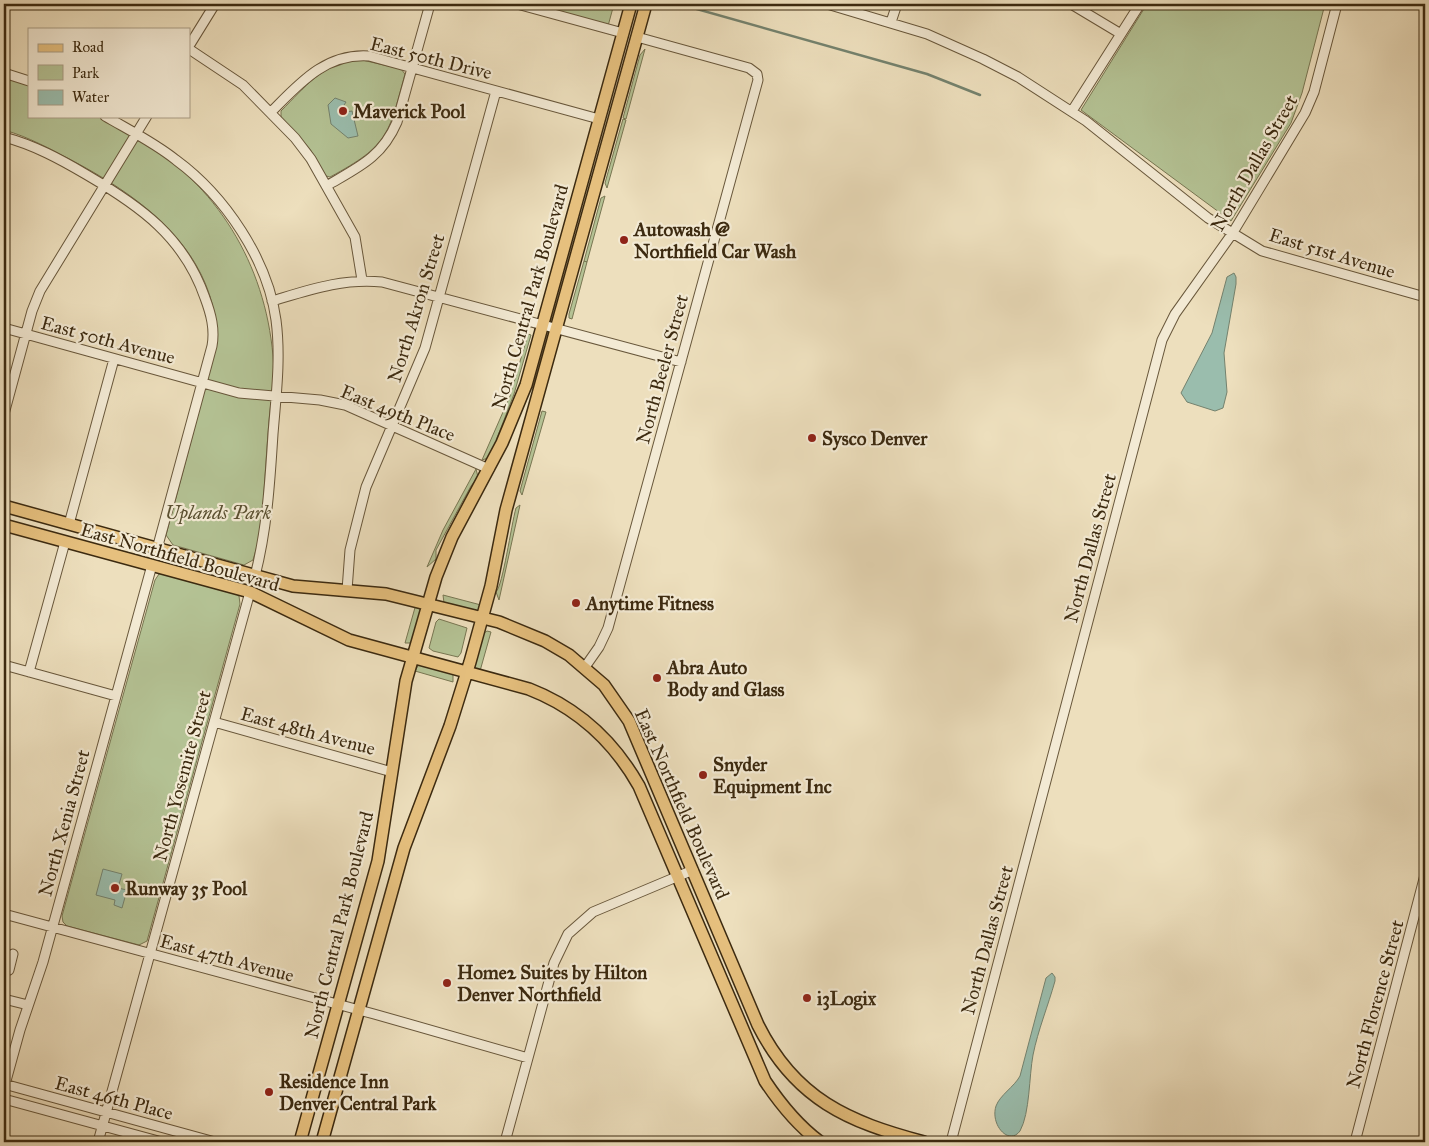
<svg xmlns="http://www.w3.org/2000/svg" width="1429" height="1146" font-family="'IM FELL Great Primer',serif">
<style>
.green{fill:#b4c294;stroke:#787652}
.water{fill:#9abdad;stroke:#74826e}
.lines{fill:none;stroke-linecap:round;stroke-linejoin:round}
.stream{stroke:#74826e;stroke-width:2.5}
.minor-casing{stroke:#68573b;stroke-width:11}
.major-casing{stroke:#3c2a10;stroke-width:14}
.minor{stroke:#f3ead4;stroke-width:9}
.major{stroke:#e6c07e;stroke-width:11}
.poi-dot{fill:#8f2418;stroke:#f3ead4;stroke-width:2}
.labels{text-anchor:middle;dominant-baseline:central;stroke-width:4.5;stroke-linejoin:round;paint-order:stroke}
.street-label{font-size:19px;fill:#3c2a10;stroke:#f3ead4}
.poi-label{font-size:19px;font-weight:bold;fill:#3c2a10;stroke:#f3ead4;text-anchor:start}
.park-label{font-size:19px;font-style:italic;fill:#5a5031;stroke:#f3ead4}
</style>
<rect width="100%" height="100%" fill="#eddfbd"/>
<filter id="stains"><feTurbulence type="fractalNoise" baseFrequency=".004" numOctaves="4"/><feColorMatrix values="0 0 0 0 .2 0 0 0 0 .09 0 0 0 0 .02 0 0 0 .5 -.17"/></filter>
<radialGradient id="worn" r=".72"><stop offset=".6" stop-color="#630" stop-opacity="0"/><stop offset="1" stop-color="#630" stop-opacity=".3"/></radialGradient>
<path class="green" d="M 525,4 L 614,4 L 608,26 Z
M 1147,4 L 1325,4 L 1302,93 L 1291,123 L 1231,221 L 1081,110 Z
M 645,49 L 626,119 L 623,118 L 640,55 Z
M 358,59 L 401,69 L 405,74 C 388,136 389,145 330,177 L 326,176 L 310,149 L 281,117 L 281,111 C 306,86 321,65 358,59 Z
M 4,78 L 29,85 L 29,116 C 44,116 84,113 97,116 C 110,120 124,131 137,138 C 217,184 265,264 273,356 C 275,376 271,399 269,420 C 266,457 264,495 261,533 L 253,560 L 244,565 L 173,545 L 166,535 L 217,343 C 217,253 145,199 73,161 C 50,149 29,137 4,130 Z
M 623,119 L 626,120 L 607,188 L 605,183 Z
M 605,196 L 587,262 L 584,261 L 601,198 Z
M 584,261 L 587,262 L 572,319 L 569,318 L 569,314 Z
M 528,334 L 531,335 L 514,394 L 492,451 L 488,458 L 482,460 L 510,396 Z
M 542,411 L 546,412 L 522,495 L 520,491 Z
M 476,469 L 478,477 L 471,486 L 436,550 L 436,559 L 427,567 L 443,530 Z
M 520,505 L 499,600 L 496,592 C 503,585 511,526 516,508 Z
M 165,573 L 233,592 L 239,596 L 240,604 L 147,941 L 139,945 L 67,926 L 63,922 L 62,916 L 155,580 L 159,574 Z
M 443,595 L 481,605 L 479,612 L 444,603 Z
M 416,604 L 422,608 L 413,643 L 405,643 Z
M 439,619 L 467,628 L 461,653 L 458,657 L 433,651 L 429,648 L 436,622 Z
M 487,631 L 491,632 L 480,671 L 474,668 L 484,633 Z
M 419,664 L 453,673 L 453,682 L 415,671 Z"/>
<path class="water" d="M 335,98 L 346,102 L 339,113 L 352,111 L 358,136 L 348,138 L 331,124 L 328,105 Z
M 1234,273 L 1236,277 L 1236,284 L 1224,353 L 1227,392 L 1223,408 L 1215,411 L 1187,402 L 1181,393 L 1212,333 L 1227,277 Z
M 103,869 L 122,874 L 118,888 L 127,890 L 122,908 L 114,905 L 115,900 L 96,895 Z
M 1052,973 L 1055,977 L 1055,981 C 1048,1006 1038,1030 1033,1055 C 1029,1076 1030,1113 1020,1131 C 1009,1146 990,1125 996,1106 C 1000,1095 1014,1087 1020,1076 L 1046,978 Z"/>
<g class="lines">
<path class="stream" d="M 679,4 L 927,74 L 980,95"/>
<g class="minor-casing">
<path id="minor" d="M 517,4 L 623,33
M 827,4 L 927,34 L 983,59 L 1018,77 L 1086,121 L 1208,218 L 1262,251 L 1425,297
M 1071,4 L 1121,34
M 891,22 L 897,4
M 189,46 L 215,4
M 189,49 L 243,85 L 295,138 L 311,159 L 355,237 L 362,280
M 4,73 L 29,81
M 1072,111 L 1140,4
M 271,112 C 299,84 325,53 369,56 L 599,119
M 105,116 C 129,130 155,143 176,160 C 225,196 268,260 276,320 C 281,358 276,396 273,434 C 270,482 267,529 255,576
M 4,137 C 34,145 60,159 87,175 C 140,206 184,237 205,298 C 211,314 215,329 212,346 L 157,549
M 328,185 C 359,167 382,157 397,122 L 430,4
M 272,301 C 309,290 343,278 382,282 L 681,362
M 4,328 L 239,393 L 320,400 L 345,405 L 489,469
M 4,414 L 32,311 L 40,291 L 147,116
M 69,524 L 114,359
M 347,590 L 350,550 L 366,487 L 425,348 L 496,91
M 4,665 L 116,696
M 585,667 L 599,647 L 608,628 L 758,80 L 757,74 L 749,68 L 637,37
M 29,672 L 65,542
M 214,722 L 392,772
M 4,914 L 374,1014 L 528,1058
M 4,969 L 9,970 L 13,954
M 4,999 L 28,1005
M 4,1084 L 215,1142
M 4,1088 L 20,1030 L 43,962 L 152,565
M 4,1099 L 162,1142
M 98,1142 L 250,592
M 505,1142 L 554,963 L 568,934 L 593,912 L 693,870
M 951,1142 L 1162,340 L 1175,314 L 1232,234 L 1305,113 L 1314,92 L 1337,4
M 1355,1142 L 1425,875"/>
</g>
<g class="major-casing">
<path id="major" d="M 4,506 L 293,586 L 386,594 L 499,622 L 545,641 L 569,655 L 604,685 L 629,721 L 758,1025 C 795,1099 848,1122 924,1142
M 4,525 L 250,592 L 349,640 L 529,689 C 578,708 613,740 639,786 L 765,1081 C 781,1105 797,1125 820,1142
M 300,1142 L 378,861 L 406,681 L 436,577 L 452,537 L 502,443 L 526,385 L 631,4
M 322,1142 L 404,848 L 450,726 L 470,662 L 491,586 L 506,510 L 646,4"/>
</g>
<use href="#minor" class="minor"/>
<use href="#major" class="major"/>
</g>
<g class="poi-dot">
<circle cx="343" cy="111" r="5"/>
<circle cx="624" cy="240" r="5"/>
<circle cx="812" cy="438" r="5"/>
<circle cx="576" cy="603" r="5"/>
<circle cx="657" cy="678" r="5"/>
<circle cx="703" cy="775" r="5"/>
<circle cx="115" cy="888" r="5"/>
<circle cx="447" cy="983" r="5"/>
<circle cx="807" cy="998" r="5"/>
<circle cx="269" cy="1092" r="5"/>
</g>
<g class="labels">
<g class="street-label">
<text transform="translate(431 58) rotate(14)">East 50th Drive</text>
<text transform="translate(1254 163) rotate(-60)">North Dallas Street</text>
<text transform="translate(1332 253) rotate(17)">East 51st Avenue</text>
<text transform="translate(530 297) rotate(-74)">North Central Park Boulevard</text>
<text transform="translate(416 308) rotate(-73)">North Akron Street</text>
<text transform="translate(108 340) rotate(15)">East 50th Avenue</text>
<text transform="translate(662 369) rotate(-75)">North Beeler Street</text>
<text transform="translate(398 413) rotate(22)">East 49th Place</text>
<text transform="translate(1090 548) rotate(-75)">North Dallas Street</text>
<text transform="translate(180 557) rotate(16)">East Northfield Boulevard</text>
<text transform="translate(308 731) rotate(15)">East 48th Avenue</text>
<text transform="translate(182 776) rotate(-75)">North Yosemite Street</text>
<text transform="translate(682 804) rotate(66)">East Northfield Boulevard</text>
<text transform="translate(64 823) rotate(-75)">North Xenia Street</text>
<text transform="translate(339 925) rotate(-76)">North Central Park Boulevard</text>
<text transform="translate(987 940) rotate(-75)">North Dallas Street</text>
<text transform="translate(227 958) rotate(15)">East 47th Avenue</text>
<text transform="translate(1375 1004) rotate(-75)">North Florence Street</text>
<text transform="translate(114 1098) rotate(15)">East 46th Place</text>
</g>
<g class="poi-label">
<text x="353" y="111">Maverick Pool</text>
<text x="634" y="229">Autowash @<tspan x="634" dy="22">Northfield Car Wash</tspan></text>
<text x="822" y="438">Sysco Denver</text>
<text x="586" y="603">Anytime Fitness</text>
<text x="667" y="667">Abra Auto<tspan x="667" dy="22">Body and Glass</tspan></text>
<text x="713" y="764">Snyder<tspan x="713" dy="22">Equipment Inc</tspan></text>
<text x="125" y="888">Runway 35 Pool</text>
<text x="457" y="972">Home2 Suites by Hilton<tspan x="457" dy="22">Denver Northfield</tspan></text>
<text x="817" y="998">i3Logix</text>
<text x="279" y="1081">Residence Inn<tspan x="279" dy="22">Denver Central Park</tspan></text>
</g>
<g class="park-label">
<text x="218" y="512">Uplands Park</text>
</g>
</g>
<rect width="1429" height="1146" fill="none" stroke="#eddfbd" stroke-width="20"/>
<rect x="5" y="5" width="1419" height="1136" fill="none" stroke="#3c2a10" stroke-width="2.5"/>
<rect x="10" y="10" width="1409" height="1126" fill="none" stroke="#3c2a10"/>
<rect x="28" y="28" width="162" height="90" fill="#f3ead4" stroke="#aa9d86"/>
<rect x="38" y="44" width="25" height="8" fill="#e6c07e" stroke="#aa9d86"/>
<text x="72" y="52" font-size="15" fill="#3c2a10">Road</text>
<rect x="38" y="65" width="25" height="15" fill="#b4c294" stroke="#aa9d86"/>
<text x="72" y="78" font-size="15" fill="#3c2a10">Park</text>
<rect x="38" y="90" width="25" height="15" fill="#9abdad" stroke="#aa9d86"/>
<text x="72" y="102" font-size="15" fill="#3c2a10">Water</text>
<rect width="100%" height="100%" filter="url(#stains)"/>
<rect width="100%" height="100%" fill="url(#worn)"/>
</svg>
